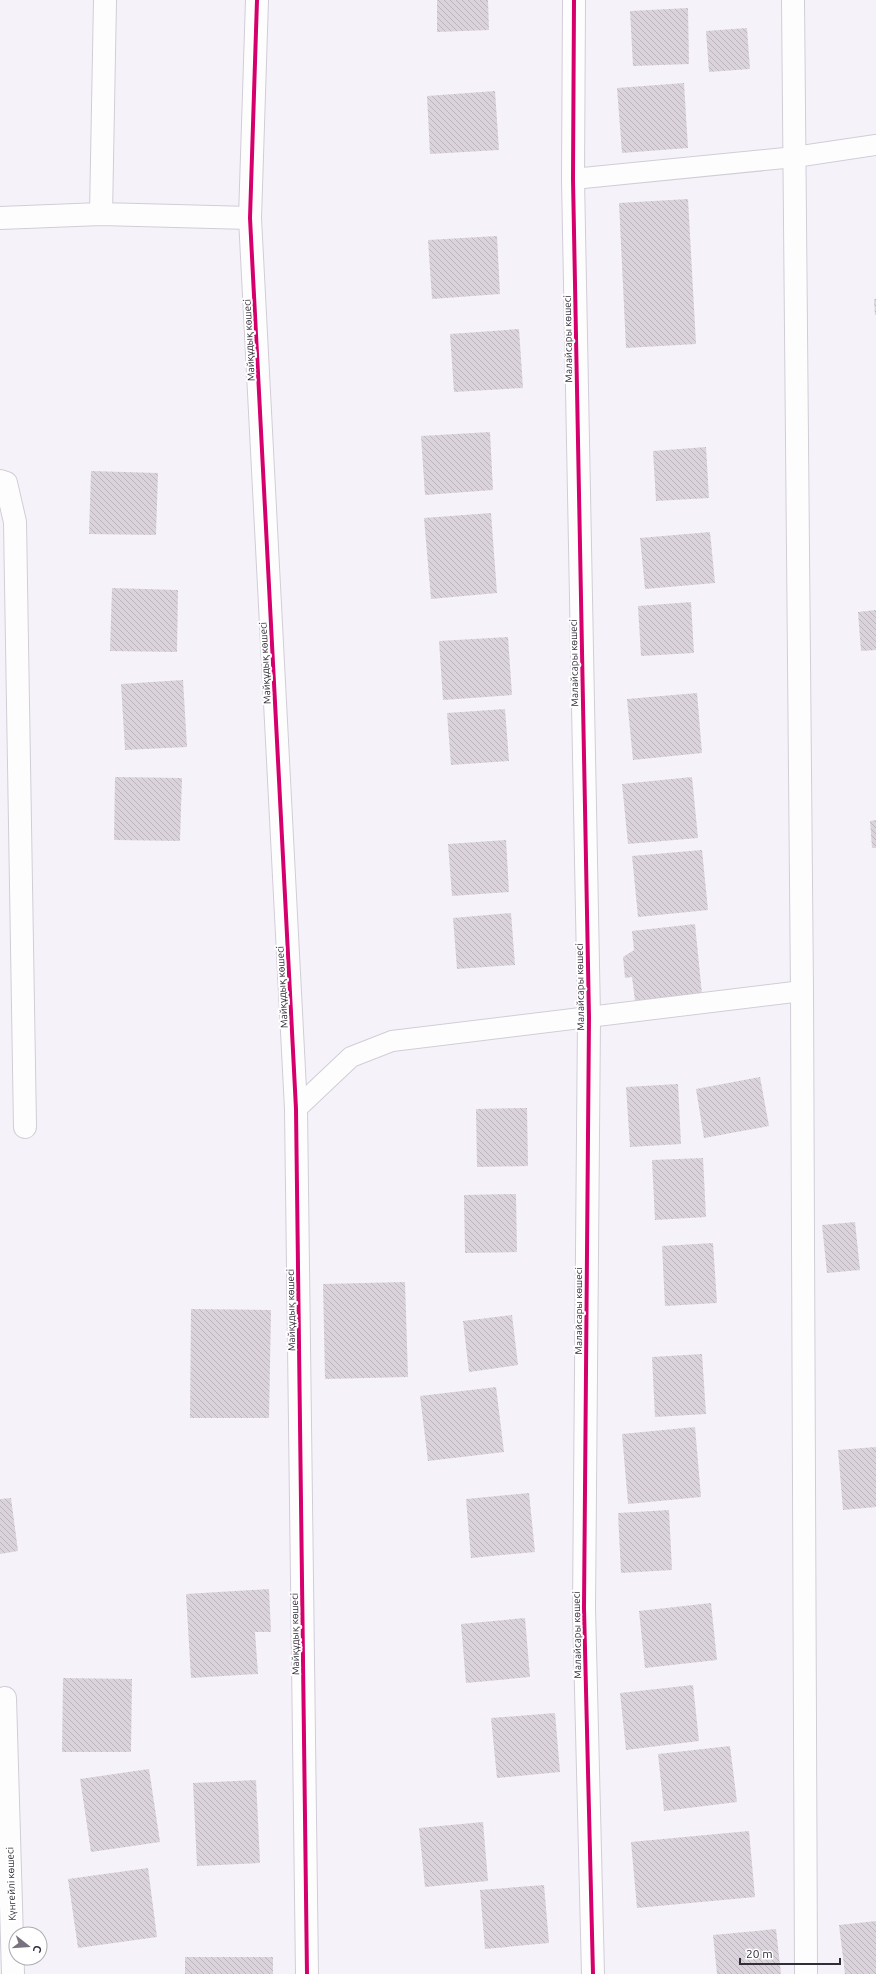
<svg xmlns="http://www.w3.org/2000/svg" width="876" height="1974" font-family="Ubuntu,sans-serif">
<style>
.building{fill:url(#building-back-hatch)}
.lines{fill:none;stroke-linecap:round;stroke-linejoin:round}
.service-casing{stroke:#d1cdd7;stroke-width:22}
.minor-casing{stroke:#d1cdd7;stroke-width:24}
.service{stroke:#fefdfe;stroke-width:20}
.minor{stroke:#fefdfe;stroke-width:22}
.cycleway-casing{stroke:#fff;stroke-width:6}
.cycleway{stroke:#d6006c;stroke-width:4}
.labels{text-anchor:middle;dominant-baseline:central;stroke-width:4;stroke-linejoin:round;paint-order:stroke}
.street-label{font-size:10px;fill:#322d39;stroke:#fff}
</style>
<defs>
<pattern id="building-back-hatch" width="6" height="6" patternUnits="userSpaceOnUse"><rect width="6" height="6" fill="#dad3db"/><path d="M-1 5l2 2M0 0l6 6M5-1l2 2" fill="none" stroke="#bcb5bd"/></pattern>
</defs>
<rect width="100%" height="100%" fill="#f6f2fa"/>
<path class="building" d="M 437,0 L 488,0 L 489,30 L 437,32 Z
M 688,8 L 689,64 L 633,66 L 630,11 Z
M 747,28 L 750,69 L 709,72 L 706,31 Z
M 684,83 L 688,148 L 622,153 L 617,88 Z
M 495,91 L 499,150 L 430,154 L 427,96 Z
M 688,199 L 696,344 L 626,348 L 619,203 Z
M 497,236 L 500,294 L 432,299 L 428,240 Z
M 874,299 L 876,299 L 876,315 L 875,315 Z
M 519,329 L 523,388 L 454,392 L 450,334 Z
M 490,432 L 493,490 L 425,495 L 421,436 Z
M 706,447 L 709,498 L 656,501 L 653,451 Z
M 91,471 L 158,473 L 156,535 L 89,534 Z
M 491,513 L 497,593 L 431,599 L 424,518 Z
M 710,532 L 715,583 L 645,589 L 640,538 Z
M 112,588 L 178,590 L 177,652 L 110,651 Z
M 691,602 L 694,653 L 641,656 L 638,606 Z
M 876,610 L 876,650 L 861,651 L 858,612 Z
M 508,637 L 512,695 L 443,700 L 439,641 Z
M 183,680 L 187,747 L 125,750 L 121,684 Z
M 697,693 L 702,753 L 633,760 L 627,699 Z
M 505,709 L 509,761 L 451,765 L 447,713 Z
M 115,777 L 182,778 L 180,841 L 114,840 Z
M 692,777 L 698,838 L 628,844 L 622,784 Z
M 876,820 L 876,848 L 872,848 L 870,821 Z
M 506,840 L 509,892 L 452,896 L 448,844 Z
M 702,850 L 708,910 L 638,917 L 632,856 Z
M 511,913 L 515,965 L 457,969 L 453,918 Z
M 695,924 L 702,994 L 635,1001 L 632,977 L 625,978 L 623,957 L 634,950 L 632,931 Z
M 760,1077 L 769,1126 L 704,1138 L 696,1089 Z
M 678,1084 L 681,1144 L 630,1147 L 626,1087 Z
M 527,1108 L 528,1166 L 477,1167 L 476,1109 Z
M 703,1158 L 706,1217 L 655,1220 L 652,1160 Z
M 516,1194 L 517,1252 L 465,1253 L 464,1195 Z
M 855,1222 L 860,1270 L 827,1273 L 822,1225 Z
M 713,1243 L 717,1303 L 665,1306 L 662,1246 Z
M 405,1282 L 408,1377 L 325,1379 L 323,1284 Z
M 191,1309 L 271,1310 L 269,1418 L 190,1418 Z
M 512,1315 L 518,1365 L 469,1372 L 463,1321 Z
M 702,1354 L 706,1414 L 655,1417 L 652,1357 Z
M 496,1387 L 504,1452 L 428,1461 L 420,1396 Z
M 695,1427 L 701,1497 L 628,1504 L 622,1434 Z
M 876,1447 L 876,1507 L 843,1510 L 838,1450 Z
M 529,1493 L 535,1552 L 471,1558 L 466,1499 Z
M 11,1498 L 18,1551 L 0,1554 L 0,1499 Z
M 669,1510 L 672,1570 L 621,1573 L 618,1513 Z
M 269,1589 L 271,1632 L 255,1632 L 258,1674 L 191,1678 L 186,1594 Z
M 711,1603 L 717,1660 L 645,1668 L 639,1611 Z
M 525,1618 L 530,1677 L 466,1683 L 461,1624 Z
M 63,1678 L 132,1679 L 131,1752 L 62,1752 Z
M 693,1685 L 699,1741 L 626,1750 L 620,1693 Z
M 555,1713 L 560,1772 L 497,1778 L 491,1718 Z
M 730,1746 L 737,1802 L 664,1811 L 658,1754 Z
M 149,1769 L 160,1842 L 91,1852 L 80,1779 Z
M 256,1780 L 260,1863 L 197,1866 L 193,1783 Z
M 483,1822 L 488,1881 L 425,1887 L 419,1828 Z
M 749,1831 L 755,1897 L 637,1908 L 631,1842 Z
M 148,1868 L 157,1937 L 78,1948 L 68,1879 Z
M 544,1885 L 549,1943 L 485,1949 L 480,1890 Z
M 876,1921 L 876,1974 L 845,1974 L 839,1925 Z
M 776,1929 L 781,1974 L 717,1974 L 713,1935 Z
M 185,1957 L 273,1957 L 273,1974 L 185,1974 Z"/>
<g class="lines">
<g class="service-casing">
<path id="service" d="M 573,179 L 795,157 L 876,145
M 296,1109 L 351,1057 L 392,1041 L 802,991"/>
</g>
<g class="minor-casing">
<path id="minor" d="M 257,0 L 250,218 L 296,1109 L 307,1974
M 574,0 L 573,179 L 589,1017 L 584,1608 L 593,1974
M 793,0 L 802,991 L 806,1974
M 101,214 L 105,0
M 0,218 L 101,214 L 250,218
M 0,481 L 6,483 L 15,522 L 25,1127
M 5,1698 L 13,1974"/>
</g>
<use href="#service" class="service"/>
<use href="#minor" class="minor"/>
<g class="cycleway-casing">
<path id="cycleway" d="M 257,0 L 250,218 L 296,1109 L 307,1974
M 574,0 L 573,179 L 589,1017 L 584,1608 L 593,1974"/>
</g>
<use href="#cycleway" class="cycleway"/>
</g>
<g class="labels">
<g class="street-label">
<text transform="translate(568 339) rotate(-91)">Малайсары көшесі</text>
<text transform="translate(249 340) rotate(-93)">Майқұдық көшесі</text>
<text transform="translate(265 663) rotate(-93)">Майқұдық көшесі</text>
<text transform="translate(574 663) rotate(-91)">Малайсары көшесі</text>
<text transform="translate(282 987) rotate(-93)">Майқұдық көшесі</text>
<text transform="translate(580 987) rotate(-91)">Малайсары көшесі</text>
<text transform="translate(291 1310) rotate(-91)">Майқұдық көшесі</text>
<text transform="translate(578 1311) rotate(-90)">Малайсары көшесі</text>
<text transform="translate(295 1634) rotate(-91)">Майқұдық көшесі</text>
<text transform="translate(577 1635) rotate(-91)">Малайсары көшесі</text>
<text transform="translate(11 1884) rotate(-92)">Күнгейлі көшесі</text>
</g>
</g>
<g transform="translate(28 1946) rotate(107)"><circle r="19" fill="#ffffff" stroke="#adabb0"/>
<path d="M0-3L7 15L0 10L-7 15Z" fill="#77727d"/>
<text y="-6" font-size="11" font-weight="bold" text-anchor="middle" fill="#322d39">С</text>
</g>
<path d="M740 1958v6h100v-6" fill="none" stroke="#322d39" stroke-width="2"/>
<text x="746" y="1958" font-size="12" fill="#322d39" stroke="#ffffff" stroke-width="3" paint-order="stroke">20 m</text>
</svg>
